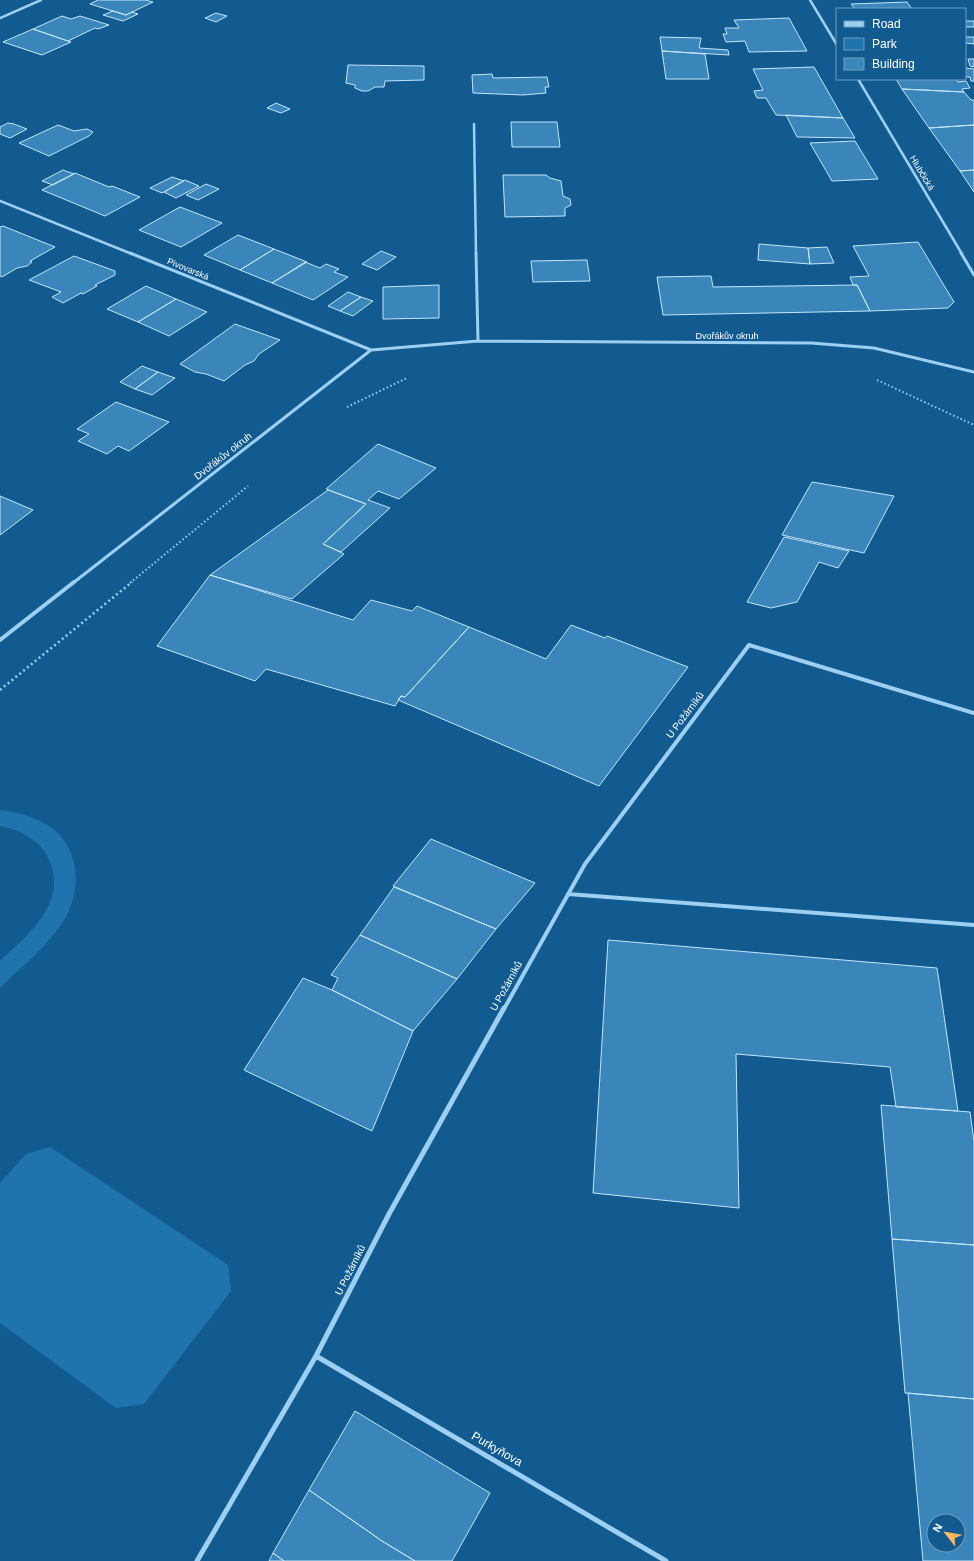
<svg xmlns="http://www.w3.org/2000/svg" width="974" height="1561" font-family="Arial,sans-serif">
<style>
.green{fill:#2074ad}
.building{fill:#3a85b9;stroke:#c3e6fd;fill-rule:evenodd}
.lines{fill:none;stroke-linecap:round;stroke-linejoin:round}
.path-far1{stroke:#9ccff2;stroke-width:2;stroke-dasharray:1.5 2.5;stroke-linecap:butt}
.path{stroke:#9ccff2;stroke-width:2.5;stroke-dasharray:2 3;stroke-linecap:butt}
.street-far3{stroke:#9ccff2;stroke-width:2.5}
.street-far2{stroke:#9ccff2;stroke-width:3}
.street-far1{stroke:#9ccff2;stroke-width:4}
.street{stroke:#9ccff2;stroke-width:5}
.labels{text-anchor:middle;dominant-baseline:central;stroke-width:3;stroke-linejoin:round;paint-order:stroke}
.far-street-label{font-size:9px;fill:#fff;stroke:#125b90}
.street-label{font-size:10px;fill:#fff;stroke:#125b90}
.near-street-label{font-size:12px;fill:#fff;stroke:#125b90}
</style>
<rect width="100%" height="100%" fill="#125b90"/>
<path class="green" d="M 0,810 C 15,812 30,815 44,823 C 83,844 84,896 58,929 C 42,951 19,969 0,988 L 0,961 C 30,933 72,899 46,854 C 37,838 17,829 0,826 Z
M 50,1147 L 228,1265 L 231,1291 L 144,1404 L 116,1408 L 0,1323 L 0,1183 L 26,1154 Z"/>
<path class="building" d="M 98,0 L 145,0 L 153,2 L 126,15 L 90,4 Z
M 907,2 L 912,9 L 855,9 L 851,4 Z
M 113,11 L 126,15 L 132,12 L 138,14 L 123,21 L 103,15 Z
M 216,13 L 227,16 L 216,22 L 205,18 Z
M 62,16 L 71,19 L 80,16 L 109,25 L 98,29 L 95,28 L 68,41 L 33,29 Z
M 789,18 L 807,51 L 749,52 L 745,41 L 726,42 L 723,34 L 727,34 L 725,28 L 739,28 L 734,20 Z
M 965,21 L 974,21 L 974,27 L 965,27 Z
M 33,29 L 68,41 L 71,42 L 42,55 L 3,42 Z
M 660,37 L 701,38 L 699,48 L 728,50 L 729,55 L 662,51 Z
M 965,37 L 974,37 L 974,44 L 965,43 Z
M 662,51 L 705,54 L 709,79 L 666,79 Z
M 968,59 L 974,59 L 974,67 L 970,66 Z
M 348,65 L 424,66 L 424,80 L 385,81 L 384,87 L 375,87 L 368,91 L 362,91 L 355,88 L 355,85 L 346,83 Z
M 814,67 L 843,118 L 776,115 L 766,98 L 757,98 L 754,91 L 763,90 L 753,69 Z
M 965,68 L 974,69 L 974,81 L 971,81 L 970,77 L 965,77 Z
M 492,74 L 493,78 L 547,77 L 549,87 L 545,87 L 546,93 L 523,95 L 473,93 L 472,75 Z
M 896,79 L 956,79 L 958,82 L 966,81 L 970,88 L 962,89 L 964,92 L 902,89 Z
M 902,89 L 964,92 L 971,100 L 974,100 L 974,125 L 929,128 Z
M 276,103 L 290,109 L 281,113 L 267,108 Z
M 786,115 L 843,118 L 855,138 L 797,137 Z
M 511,122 L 557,122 L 560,147 L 512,147 Z
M 8,123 L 14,124 L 27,129 L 10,138 L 0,134 L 0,127 Z
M 58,125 L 74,131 L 87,129 L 93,132 L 89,136 L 49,156 L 19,143 Z
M 974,125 L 974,170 L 960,171 L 929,128 Z
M 855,141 L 878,179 L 832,181 L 810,143 Z
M 63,170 L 74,174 L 53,185 L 42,181 Z
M 974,170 L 974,192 L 960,171 Z
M 75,173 L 109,187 L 112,186 L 140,197 L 105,216 L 42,190 Z
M 503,175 L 546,175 L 550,178 L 561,181 L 563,196 L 570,199 L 571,205 L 565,208 L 565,216 L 505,217 Z
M 172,177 L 184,181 L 162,193 L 150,188 Z
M 185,180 L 199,186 L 176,198 L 164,192 Z
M 206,184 L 219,189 L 198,200 L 186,195 Z
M 180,207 L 222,223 L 181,247 L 139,230 Z
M 3,226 L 55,247 L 30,261 L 32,262 L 27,266 L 17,268 L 2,277 L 0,276 L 0,227 Z
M 238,235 L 274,249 L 240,270 L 204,255 Z
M 918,242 L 954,302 L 948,308 L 870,311 L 857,285 L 853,285 L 850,277 L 869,276 L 853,246 Z
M 759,244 L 808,248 L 810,264 L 758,260 Z
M 827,247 L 834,263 L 810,264 L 808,248 Z
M 274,249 L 307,262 L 272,283 L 240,270 Z
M 381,251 L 396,257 L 377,270 L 362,264 Z
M 74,256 L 115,271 L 115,275 L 95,285 L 97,286 L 83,294 L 81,293 L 63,303 L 52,297 L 61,292 L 29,280 Z
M 587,260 L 590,281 L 533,282 L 531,261 Z
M 305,262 L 320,268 L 326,264 L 339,269 L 334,272 L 348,277 L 313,300 L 272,283 Z
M 711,276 L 713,287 L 857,285 L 870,311 L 663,315 L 657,277 Z
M 439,285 L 439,318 L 383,319 L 383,287 Z
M 146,286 L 176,299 L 138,322 L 107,309 Z
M 348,292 L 361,297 L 340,311 L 328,306 Z
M 361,297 L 373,301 L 353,316 L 340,311 Z
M 176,299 L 207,312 L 169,336 L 138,322 Z
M 235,324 L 280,340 L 259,354 L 254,361 L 245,365 L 224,381 L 206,374 L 195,372 L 180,364 Z
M 142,366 L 158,372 L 135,389 L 120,382 Z
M 158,372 L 175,378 L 152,395 L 135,389 Z
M 116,402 L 169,422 L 129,451 L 118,446 L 107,454 L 78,441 L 89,434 L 77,429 Z
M 378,444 L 436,468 L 399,499 L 378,491 L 368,500 L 390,508 L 341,552 L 323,544 L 366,504 L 326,489 Z
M 812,482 L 894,496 L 864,553 L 782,535 Z
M 328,490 L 366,504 L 323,544 L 344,554 L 292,599 L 210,575 Z
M 0,496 L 33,510 L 0,535 Z
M 784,537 L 849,551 L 838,568 L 819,562 L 797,602 L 771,608 L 747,602 Z
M 210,575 L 353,620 L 371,600 L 412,611 L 417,606 L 469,627 L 405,697 L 401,696 L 395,706 L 266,669 L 255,681 L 157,646 Z
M 571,625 L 605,638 L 607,636 L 688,667 L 599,786 L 398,700 L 401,696 L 405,697 L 469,627 L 546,659 Z
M 431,839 L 535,883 L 496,929 L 393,886 Z
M 394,887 L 496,929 L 457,979 L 360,935 Z
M 360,935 L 457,979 L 413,1031 L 332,990 L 338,978 L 331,975 Z
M 608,940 L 937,968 L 958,1111 L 896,1107 L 890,1067 L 736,1054 L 739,1208 L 593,1193 Z
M 303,978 L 332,990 L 413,1031 L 372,1131 L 244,1070 Z
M 881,1105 L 970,1112 L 974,1142 L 974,1245 L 892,1239 Z
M 892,1239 L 974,1245 L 974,1399 L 905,1393 Z
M 908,1393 L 974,1399 L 974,1561 L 923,1561 ZM 934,1521 L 958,1521 L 958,1545 L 934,1545 Z
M 355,1411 L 490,1493 L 452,1561 L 415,1561 L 382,1541 L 309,1490 Z
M 309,1490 L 382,1541 L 415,1561 L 284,1561 L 273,1553 Z
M 273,1553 L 284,1561 L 269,1561 Z"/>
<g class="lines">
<path class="path-far1" d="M 877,380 L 974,425
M 347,407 L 407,378
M 130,583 L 248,486"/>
<path class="path" d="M 0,690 L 132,582"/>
<path class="street-far3" d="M 810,0 L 837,45
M 0,18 L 41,0
M 858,79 L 962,254
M 474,124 L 476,254
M 0,201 L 132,254"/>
<path class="street-far2" d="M 130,253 L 371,350
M 476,253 L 478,341
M 961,253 L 974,275
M 73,583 L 371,350 L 478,341 L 811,343 L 874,348 L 974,372"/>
<path class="street-far1" d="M 0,640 L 74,582
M 568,894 L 974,925
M 504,1009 L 585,864 L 749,645 L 974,713"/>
<path class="street" d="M 316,1356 L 666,1561
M 197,1561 L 316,1356 L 389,1214 L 504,1008"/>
</g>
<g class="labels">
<g class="far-street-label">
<text transform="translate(922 173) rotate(59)">Hlubčická</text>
<text transform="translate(188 269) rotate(22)">Pivovarská</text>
<text x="727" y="336">Dvořákův okruh</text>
</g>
<g class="street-label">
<text transform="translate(223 456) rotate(-38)">Dvořákův okruh</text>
<text transform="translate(685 715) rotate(-53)">U Požárníků</text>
<text transform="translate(506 986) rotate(-61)">U Požárníků</text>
<text transform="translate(350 1270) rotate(-63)">U Požárníků</text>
</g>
<g class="near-street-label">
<text transform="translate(497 1449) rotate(30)">Purkyňova</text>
</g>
</g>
<rect x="836" y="8" width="130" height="72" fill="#125b90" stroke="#719dbc"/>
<rect x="844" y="21" width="20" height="6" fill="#9ccff2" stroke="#719dbc"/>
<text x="872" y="28" font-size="12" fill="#ffffff">Road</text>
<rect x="844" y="38" width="20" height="12" fill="#2074ad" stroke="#719dbc"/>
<text x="872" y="48" font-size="12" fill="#ffffff">Park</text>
<rect x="844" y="58" width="20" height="12" fill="#3a85b9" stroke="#719dbc"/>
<text x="872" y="68" font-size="12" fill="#ffffff">Building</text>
<g transform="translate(946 1533) rotate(301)"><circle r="19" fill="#125b90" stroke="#719dbc"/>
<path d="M0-3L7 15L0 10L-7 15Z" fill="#ffb95d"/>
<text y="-6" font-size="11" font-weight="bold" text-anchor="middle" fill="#ffffff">N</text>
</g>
</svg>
